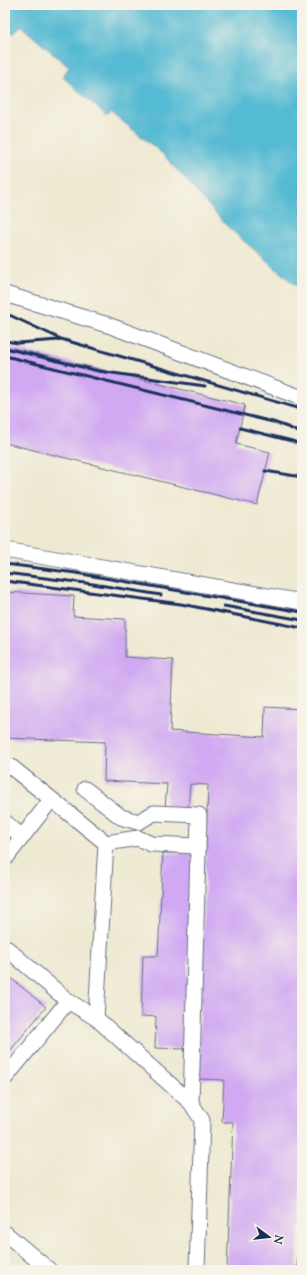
<svg xmlns="http://www.w3.org/2000/svg" width="307" height="1275" font-family="'Sorts Mill Goudy',serif">
<style>
.water{fill:#55bad3;stroke:#387498}
.building{fill:#d0a9f2}
.lines{fill:none;stroke-linecap:round;stroke-linejoin:round}
.minor-casing{stroke:#657086;stroke-width:17}
.minor{stroke:#fff;stroke-width:15}
.rail{stroke:#1b2f5e;stroke-width:3}
</style>
<rect width="100%" height="100%" fill="#f7f3e8"/>
<filter id="ink" filterUnits="userSpaceOnUse"><feTurbulence type="fractalNoise" baseFrequency=".025" numOctaves="2"/><feDisplacementMap in="SourceGraphic" scale="8" xChannelSelector="R" yChannelSelector="G"/><feConvolveMatrix kernelMatrix="1 2 1 2 8 2 1 2 1" color-interpolation-filters="sRGB"/></filter>
<filter id="wash" filterUnits="userSpaceOnUse"><feTurbulence type="fractalNoise" baseFrequency=".012" numOctaves="4" result="noise"/><feDisplacementMap in="SourceGraphic" scale="16" xChannelSelector="R" yChannelSelector="G"/><feGaussianBlur stdDeviation="0.9" result="paint"/><feColorMatrix in="noise" values="0 0 0 0 0 0 0 0 0 0 0 0 0 0 0 0 0 1.4 0 .05"/><feComposite in="paint" operator="in"/></filter>
<g filter="url(#wash)">
<rect width="100%" height="100%" fill="#eee9d1"/>
<path class="water" d="M 5,5 L 302,5 L 302,291 L 228,227 L 162,153 L 111,112 L 107,116 L 63,77 L 69,67 L 21,26 L 13,33 L 5,27 Z"/>
<g id="blocks">
<path class="building" d="M 5,346 L 245,405 L 236,444 L 270,452 L 257,505 L 5,443 Z
M 5,592 L 74,596 L 73,616 L 125,619 L 125,657 L 173,660 L 170,731 L 264,737 L 265,707 L 302,709 L 302,1227 L 299,1227 L 297,1270 L 227,1270 L 233,1122 L 222,1122 L 224,1080 L 198,1079 L 208,785 L 190,784 L 188,809 L 165,808 L 167,784 L 104,781 L 105,742 L 5,738 Z
M 163,853 L 193,853 L 185,1049 L 155,1048 L 156,1016 L 141,1017 L 143,956 L 158,956 Z
M 5,973 L 46,1007 L 5,1057 Z"/>
</g>
</g>
<g filter="url(#ink)">
<use href="#blocks" fill-opacity="0" stroke="#657086" stroke-width="1"/>
<g class="lines">
<g class="minor-casing">
<path id="minor" d="M 5,294 L 108,325 L 302,398
M 5,550 L 302,602
M 5,767 L 10,766 L 106,843 L 96,1018
M 85,789 L 121,817 L 138,822 L 154,813 L 199,815 L 191,1103
M 5,822 L 22,837
M 106,843 L 138,838 L 151,844 L 198,846
M 5,859 L 51,800
M 5,947 L 68,1001 L 96,1018 L 191,1103 L 202,1120 L 197,1270
M 5,1078 L 68,1001
M 5,1233 L 49,1270"/>
</g>
<use href="#minor" class="minor"/>
<path class="rail" d="M 5,313 L 61,339 L 297,408 L 302,412
M 5,341 L 18,343 L 59,340
M 5,348 L 98,371 L 205,386
M 5,356 L 273,422 L 290,428 L 302,434
M 240,428 L 292,441 L 302,445
M 265,471 L 302,477
M 5,564 L 76,573 L 302,612
M 5,573 L 93,584 L 161,595
M 5,581 L 181,604 L 302,628
M 224,606 L 302,620"/>
</g>
</g>
<rect width="307" height="1275" fill="none" stroke="#f7f3e8" stroke-width="20"/>
<g transform="translate(269 1237) rotate(105)" stroke="#f7f3e8" stroke-width="3" paint-order="stroke">
<path d="M0-3L7 15L0 10L-7 15Z" fill="#1b2f5e"/>
<text y="-6" font-size="11" font-weight="bold" text-anchor="middle" fill="#1b2f5e">N</text>
</g>
</svg>
